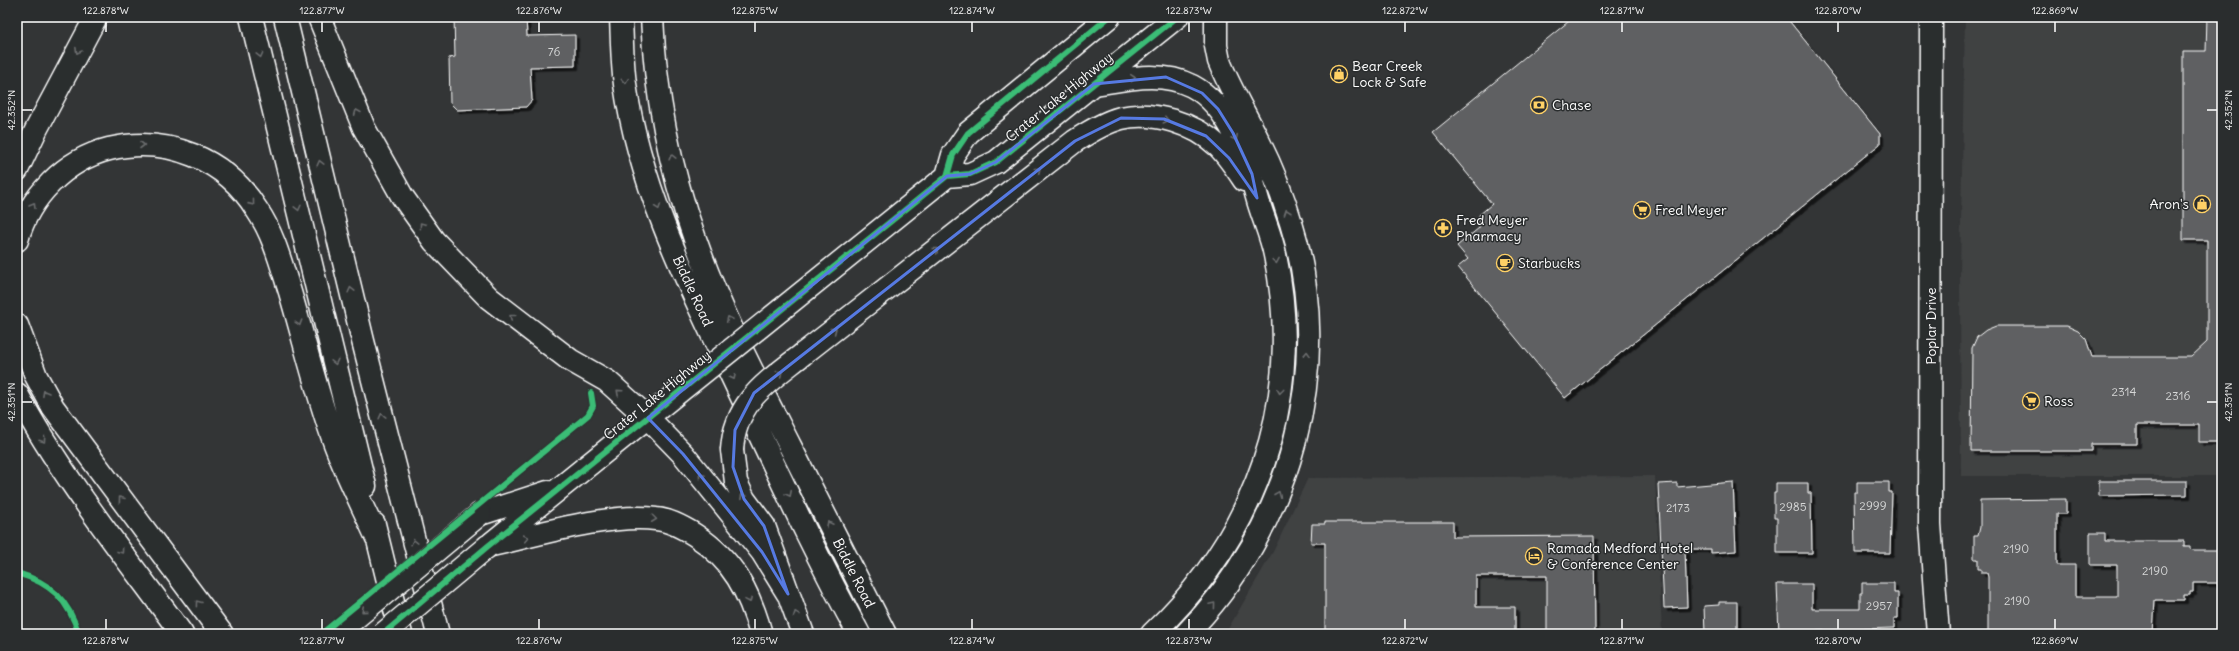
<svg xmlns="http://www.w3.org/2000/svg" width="2239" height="651" font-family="Delius,sans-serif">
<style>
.built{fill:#404243}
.building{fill:#5f6162;stroke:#fff;filter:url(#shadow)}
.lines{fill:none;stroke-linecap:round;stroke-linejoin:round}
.major-casing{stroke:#fff;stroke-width:25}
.highway-casing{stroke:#fff;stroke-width:25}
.major{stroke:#2a2d2e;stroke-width:22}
.highway{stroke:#2a2d2e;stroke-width:22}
.highway-bridge-casing{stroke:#fff;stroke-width:25;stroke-linecap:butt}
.highway-bridge{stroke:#2a2d2e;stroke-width:22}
.cycleway-casing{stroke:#2a2d2e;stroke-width:8}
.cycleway{stroke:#3abd76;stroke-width:6}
.oneway{stroke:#6a6c6d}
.marked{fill:none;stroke:#567ae2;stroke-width:3;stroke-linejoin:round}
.ticks{fill:none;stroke:#fff;stroke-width:1.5}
.labels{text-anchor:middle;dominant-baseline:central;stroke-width:3;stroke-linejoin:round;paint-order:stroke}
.number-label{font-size:12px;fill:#d7d8d8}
.poi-label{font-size:14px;fill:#fff;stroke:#2a2d2e;text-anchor:start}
.street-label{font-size:14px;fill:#fff;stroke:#2a2d2e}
.neatline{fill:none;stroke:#fff;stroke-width:1.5}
.ticks-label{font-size:10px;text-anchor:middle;fill:#fff}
</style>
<defs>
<filter id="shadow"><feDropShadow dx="3.5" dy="3.5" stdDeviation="0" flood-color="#0009"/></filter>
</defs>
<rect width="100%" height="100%" fill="#333536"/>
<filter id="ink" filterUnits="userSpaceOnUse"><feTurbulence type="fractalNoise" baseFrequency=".025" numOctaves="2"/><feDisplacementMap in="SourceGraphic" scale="8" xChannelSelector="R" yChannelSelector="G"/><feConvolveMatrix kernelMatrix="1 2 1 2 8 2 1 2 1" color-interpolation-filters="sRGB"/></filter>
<g filter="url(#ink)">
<path class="built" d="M 1965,17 L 2222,17 L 2222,476 L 1961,476 L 1960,274 Z
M 1655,476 L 1662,634 L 1225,634 L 1274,550 L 1308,478 Z"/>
<path class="building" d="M 454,17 L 526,17 L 527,36 L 575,35 L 575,66 L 530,67 L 532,100 L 526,107 L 457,110 L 450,103 L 449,58 L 455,57 Z
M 1574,17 L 1786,17 L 1880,134 L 1880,144 L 1565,398 L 1458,267 L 1468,259 L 1457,246 L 1479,228 L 1479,215 L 1492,204 L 1433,132 Z
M 2207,17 L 2222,17 L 2222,442 L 2199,442 L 2199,425 L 2137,425 L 2137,444 L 2091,444 L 2091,451 L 1971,451 L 1972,348 L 1977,337 L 1986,330 L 1996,326 L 2067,326 L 2078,331 L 2086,339 L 2092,357 L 2191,357 L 2207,342 L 2207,240 L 2183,240 L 2183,51 L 2206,51 Z
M 2099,481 L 2187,481 L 2187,495 L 2099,496 Z
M 1733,482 L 1736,551 L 1711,553 L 1711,549 L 1685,549 L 1687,607 L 1664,608 L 1658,484 L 1677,483 L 1677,487 Z
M 1857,482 L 1889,482 L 1889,492 L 1892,492 L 1890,553 L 1855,553 L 1854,492 L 1857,492 Z
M 1776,483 L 1808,483 L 1808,493 L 1811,493 L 1812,553 L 1777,553 L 1777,518 L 1774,518 L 1774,493 L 1776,493 Z
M 2066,499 L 2066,514 L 2057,514 L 2057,565 L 2075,565 L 2075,597 L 2117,597 L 2117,565 L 2090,565 L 2090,533 L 2105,533 L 2105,541 L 2184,541 L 2184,546 L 2190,546 L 2190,549 L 2193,550 L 2222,550 L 2222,583 L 2193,583 L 2193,592 L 2190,592 L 2190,595 L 2184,595 L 2184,600 L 2155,600 L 2153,634 L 1988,634 L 1988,577 L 1987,573 L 1981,573 L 1981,569 L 1978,569 L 1978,559 L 1974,559 L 1974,536 L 1978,536 L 1980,527 L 1980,500 Z
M 1325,522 L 1453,522 L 1453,537 L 1594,536 L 1595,634 L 1547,634 L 1547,576 L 1476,576 L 1476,607 L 1515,607 L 1515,634 L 1325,634 L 1325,543 L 1311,543 L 1312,524 L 1325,524 Z
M 1862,583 L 1894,583 L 1894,593 L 1898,593 L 1898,618 L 1894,618 L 1894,628 L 1817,631 L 1817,634 L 1779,634 L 1777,584 L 1812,584 L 1812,609 L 1860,609 L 1860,593 L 1862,593 Z
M 1719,602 L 1737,602 L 1737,634 L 1705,634 L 1704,606 L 1719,605 Z"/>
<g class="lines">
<g class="major-casing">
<path id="major" d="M 621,17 C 622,39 622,62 625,84 C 641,198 698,303 746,406 C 782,482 818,560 859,634
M 652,17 C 655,92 670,169 695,239 C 720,311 756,379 790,446 C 822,509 853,571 885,634
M 1931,17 L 1930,524 L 1938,634"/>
</g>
<g class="highway-casing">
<path id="highway" d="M 251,17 L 365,486
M 285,17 L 363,341 L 438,634
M 319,17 L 364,128 L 402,196 L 434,241 L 489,298 L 570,360 L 607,381 L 648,418 L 683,454 L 762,552 L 788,594
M 1094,84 C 1127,79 1161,70 1192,86 C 1230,106 1247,159 1257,197 C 1262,216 1271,235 1275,255 C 1288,316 1287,382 1270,442 C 1249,517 1208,581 1152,634
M 17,170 L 37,128 L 96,17
M 947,176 L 953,155 L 968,133 L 1109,17
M 17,240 C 29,197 65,160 109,149 C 167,135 226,159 257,210 C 274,235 281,264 290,292 C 305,343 317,395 335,444 C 347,476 363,507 377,538
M 782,309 L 947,176 L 970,174 L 996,162 L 1177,17
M 17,325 L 36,376 L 53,407 L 222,634
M 803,354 L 1075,141 C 1089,132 1105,122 1121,118 C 1153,110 1195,124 1218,146 C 1228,156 1236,168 1244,180
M 17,394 C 63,479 125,556 182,634
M 732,450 L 736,482 L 744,499 L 764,526 L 803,634
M 480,514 L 548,492
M 374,524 L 401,634
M 492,543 L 675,395
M 488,546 C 536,535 609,513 656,519 C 670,520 684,528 695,535 C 733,560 749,591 761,634
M 1186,634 C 1290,528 1336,367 1291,223 C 1283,196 1272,168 1259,142 C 1246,115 1230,89 1219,61 L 1216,46 L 1216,17"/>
</g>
<use href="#major" class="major"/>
<use href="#highway" class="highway"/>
<g class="highway-bridge-casing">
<path id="highway-bridge" d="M 675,395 L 782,309
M 732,450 C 735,401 768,382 803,354
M 336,634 L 480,514
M 383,634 L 488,546"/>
</g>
<use href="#highway-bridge" class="highway-bridge"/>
<g class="cycleway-casing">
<path id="cycleway" d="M 947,176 L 953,155 L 968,133 L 1109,17
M 17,573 C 52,583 68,600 79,634
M 321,634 L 588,415 L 593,406 L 591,393
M 383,634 L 488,546 L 947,176 L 970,174 L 996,162 L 1177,17"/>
</g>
<use href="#cycleway" class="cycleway"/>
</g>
<defs><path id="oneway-chevron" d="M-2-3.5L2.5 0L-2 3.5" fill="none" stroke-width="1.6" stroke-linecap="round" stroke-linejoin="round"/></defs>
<g class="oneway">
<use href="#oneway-chevron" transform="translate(78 51) rotate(118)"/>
<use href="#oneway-chevron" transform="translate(260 55) rotate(76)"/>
<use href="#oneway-chevron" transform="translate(1133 78) rotate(-5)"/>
<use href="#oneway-chevron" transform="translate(625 81) rotate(84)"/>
<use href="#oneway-chevron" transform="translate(357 112) rotate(-113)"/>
<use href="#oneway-chevron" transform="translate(1166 120) rotate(14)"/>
<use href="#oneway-chevron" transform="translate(1235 138) rotate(63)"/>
<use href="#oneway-chevron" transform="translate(142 145)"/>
<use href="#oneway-chevron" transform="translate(672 157) rotate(-104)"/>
<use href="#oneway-chevron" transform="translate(320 163) rotate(-104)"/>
<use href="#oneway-chevron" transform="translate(1038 170) rotate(-38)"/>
<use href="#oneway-chevron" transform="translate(252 203) rotate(51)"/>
<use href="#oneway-chevron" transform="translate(33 205) rotate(-59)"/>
<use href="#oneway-chevron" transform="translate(658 207) rotate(71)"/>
<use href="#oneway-chevron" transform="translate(298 208) rotate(76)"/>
<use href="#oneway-chevron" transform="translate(1287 212) rotate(-109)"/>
<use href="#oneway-chevron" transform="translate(422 225) rotate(-127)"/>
<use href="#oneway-chevron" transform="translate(936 250) rotate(-38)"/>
<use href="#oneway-chevron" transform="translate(1276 261) rotate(80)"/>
<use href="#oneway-chevron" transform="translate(351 290) rotate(-104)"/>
<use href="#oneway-chevron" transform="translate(512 317) rotate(-142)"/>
<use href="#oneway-chevron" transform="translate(729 319) rotate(-115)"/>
<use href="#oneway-chevron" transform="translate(299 323) rotate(73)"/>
<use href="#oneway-chevron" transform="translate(834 330) rotate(-38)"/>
<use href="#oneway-chevron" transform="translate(1307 354) rotate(-88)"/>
<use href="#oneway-chevron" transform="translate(335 362) rotate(77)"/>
<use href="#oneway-chevron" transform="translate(780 373) rotate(-39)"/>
<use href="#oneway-chevron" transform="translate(733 377) rotate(65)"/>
<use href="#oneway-chevron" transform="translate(1280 391) rotate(97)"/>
<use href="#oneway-chevron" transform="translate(619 392) rotate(-138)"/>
<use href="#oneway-chevron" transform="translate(45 393) rotate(-119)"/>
<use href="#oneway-chevron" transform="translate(382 416) rotate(-104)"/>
<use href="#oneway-chevron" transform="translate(43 440) rotate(56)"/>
<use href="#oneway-chevron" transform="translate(701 476) rotate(-129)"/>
<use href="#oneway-chevron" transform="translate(789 494) rotate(64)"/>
<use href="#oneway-chevron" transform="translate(1278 494) rotate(-68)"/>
<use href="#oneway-chevron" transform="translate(743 496) rotate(-118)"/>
<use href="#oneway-chevron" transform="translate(121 499) rotate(-127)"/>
<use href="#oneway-chevron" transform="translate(654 519) rotate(7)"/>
<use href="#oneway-chevron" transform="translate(829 524) rotate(-117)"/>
<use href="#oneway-chevron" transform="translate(526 538) rotate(-12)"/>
<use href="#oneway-chevron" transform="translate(414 542) rotate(-104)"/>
<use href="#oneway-chevron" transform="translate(121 551) rotate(54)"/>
<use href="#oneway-chevron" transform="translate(749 600) rotate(66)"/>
<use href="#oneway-chevron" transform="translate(198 603) rotate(-127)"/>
<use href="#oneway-chevron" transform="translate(1213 605) rotate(-50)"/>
<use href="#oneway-chevron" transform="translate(364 610) rotate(140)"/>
<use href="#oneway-chevron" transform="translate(796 614) rotate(-110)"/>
</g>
</g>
<path class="marked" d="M 1166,77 L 1202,93 L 1218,109 L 1233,133 L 1252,174 L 1257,198 L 1229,158 L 1206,136 L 1164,119 L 1121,118 L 1075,141 L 754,393 L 735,430 L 733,467 L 744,499 L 764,526 L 788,594 L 762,552 L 683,454 L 648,418 L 947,176 L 970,174 L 996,162 L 1094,84 Z"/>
<path class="ticks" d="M 106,22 L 106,32M 322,22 L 322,32M 539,22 L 539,32M 755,22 L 755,32M 972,22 L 972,32M 1189,22 L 1189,32M 1405,22 L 1405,32M 1622,22 L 1622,32M 1838,22 L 1838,32M 2055,22 L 2055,32M 22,110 L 32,110M 2207,110 L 2217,110M 22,402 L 32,402M 2207,402 L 2217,402M 106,619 L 106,629M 322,619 L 322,629M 539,619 L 539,629M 755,619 L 755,629M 972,619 L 972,629M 1189,619 L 1189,629M 1405,619 L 1405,629M 1622,619 L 1622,629M 1838,619 L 1838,629M 2055,619 L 2055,629"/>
<defs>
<g id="shop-ring" transform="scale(0.9)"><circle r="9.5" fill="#2a2d2e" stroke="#ffd166" stroke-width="1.5"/><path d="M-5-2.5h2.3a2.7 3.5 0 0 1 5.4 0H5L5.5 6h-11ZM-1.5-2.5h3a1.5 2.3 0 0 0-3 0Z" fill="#ffd166"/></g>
<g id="bank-ring" transform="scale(0.9)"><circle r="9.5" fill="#2a2d2e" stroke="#ffd166" stroke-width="1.5"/><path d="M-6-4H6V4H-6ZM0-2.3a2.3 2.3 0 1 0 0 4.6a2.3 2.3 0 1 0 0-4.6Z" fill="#ffd166"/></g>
<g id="supermarket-ring" transform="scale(0.9)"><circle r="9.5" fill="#2a2d2e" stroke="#ffd166" stroke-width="1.5"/><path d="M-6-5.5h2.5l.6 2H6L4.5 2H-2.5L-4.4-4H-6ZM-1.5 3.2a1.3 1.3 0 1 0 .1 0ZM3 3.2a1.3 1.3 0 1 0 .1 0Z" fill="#ffd166"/></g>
<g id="pharmacy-ring" transform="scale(0.9)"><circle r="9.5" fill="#2a2d2e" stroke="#ffd166" stroke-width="1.5"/><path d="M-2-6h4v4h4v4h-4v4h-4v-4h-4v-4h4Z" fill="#ffd166"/></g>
<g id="cafe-ring" transform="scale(0.9)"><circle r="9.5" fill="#2a2d2e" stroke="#ffd166" stroke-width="1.5"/><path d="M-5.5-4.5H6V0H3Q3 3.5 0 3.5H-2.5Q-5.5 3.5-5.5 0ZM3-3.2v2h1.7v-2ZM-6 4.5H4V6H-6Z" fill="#ffd166"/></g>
<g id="hotel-ring" transform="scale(0.9)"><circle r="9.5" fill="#2a2d2e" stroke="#ffd166" stroke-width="1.5"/><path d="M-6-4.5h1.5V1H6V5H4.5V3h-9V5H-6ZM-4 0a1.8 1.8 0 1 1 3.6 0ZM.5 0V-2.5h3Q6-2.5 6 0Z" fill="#ffd166"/></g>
</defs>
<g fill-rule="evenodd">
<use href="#shop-ring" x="1339" y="74"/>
<use href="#bank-ring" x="1539" y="105"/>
<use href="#shop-ring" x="2202" y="204"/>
<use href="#supermarket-ring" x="1642" y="210"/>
<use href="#pharmacy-ring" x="1443" y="228"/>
<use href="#cafe-ring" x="1505" y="263"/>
<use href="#supermarket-ring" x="2031" y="401"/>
<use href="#hotel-ring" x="1534" y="556"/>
</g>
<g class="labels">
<g class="number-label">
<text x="554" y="51">76</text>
<text x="2124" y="391">2314</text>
<text x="2178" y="395">2316</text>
<text x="1873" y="505">2999</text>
<text x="1793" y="506">2985</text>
<text x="1678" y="507">2173</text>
<text x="2016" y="548">2190</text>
<text x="2155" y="570">2190</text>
<text x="2017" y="600">2190</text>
<text x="1879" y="605">2957</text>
</g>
<g class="poi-label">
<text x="1352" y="66">Bear Creek<tspan x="1352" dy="16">Lock &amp; Safe</tspan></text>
<text x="1552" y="105">Chase</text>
<text x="2189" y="204" text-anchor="end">Aron's</text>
<text x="1655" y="210">Fred Meyer</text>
<text x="1456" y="220">Fred Meyer<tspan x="1456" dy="16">Pharmacy</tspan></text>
<text x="1518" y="263">Starbucks</text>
<text x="2044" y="401">Ross</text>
<text x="1547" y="548">Ramada Medford Hotel<tspan x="1547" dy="16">&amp; Conference Center</tspan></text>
</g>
<g class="street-label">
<text transform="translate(1059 97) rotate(-39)">Crater Lake Highway</text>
<text transform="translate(693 291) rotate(65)">Biddle Road</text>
<text transform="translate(1931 326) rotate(-90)">Poplar Drive</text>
<text transform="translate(657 395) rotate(-39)">Crater Lake Highway</text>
<text transform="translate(854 573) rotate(63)">Biddle Road</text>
</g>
</g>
<rect width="2239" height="651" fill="none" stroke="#2a2d2e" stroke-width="44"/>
<rect x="22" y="22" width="2195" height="607" class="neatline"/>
<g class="ticks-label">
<text x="106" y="14">122.878°W</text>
<text x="322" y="14">122.877°W</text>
<text x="539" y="14">122.876°W</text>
<text x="755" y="14">122.875°W</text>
<text x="972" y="14">122.874°W</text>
<text x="1189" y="14">122.873°W</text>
<text x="1405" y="14">122.872°W</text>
<text x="1622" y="14">122.871°W</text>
<text x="1838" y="14">122.870°W</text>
<text x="2055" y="14">122.869°W</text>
<text transform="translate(11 110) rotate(-90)" y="4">42.352°N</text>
<text transform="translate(2228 110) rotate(-90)" y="4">42.352°N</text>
<text transform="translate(11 402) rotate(-90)" y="4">42.351°N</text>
<text transform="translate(2228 402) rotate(-90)" y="4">42.351°N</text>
<text x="106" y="644">122.878°W</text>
<text x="322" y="644">122.877°W</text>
<text x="539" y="644">122.876°W</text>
<text x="755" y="644">122.875°W</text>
<text x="972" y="644">122.874°W</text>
<text x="1189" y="644">122.873°W</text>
<text x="1405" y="644">122.872°W</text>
<text x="1622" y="644">122.871°W</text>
<text x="1838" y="644">122.870°W</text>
<text x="2055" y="644">122.869°W</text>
</g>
</svg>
